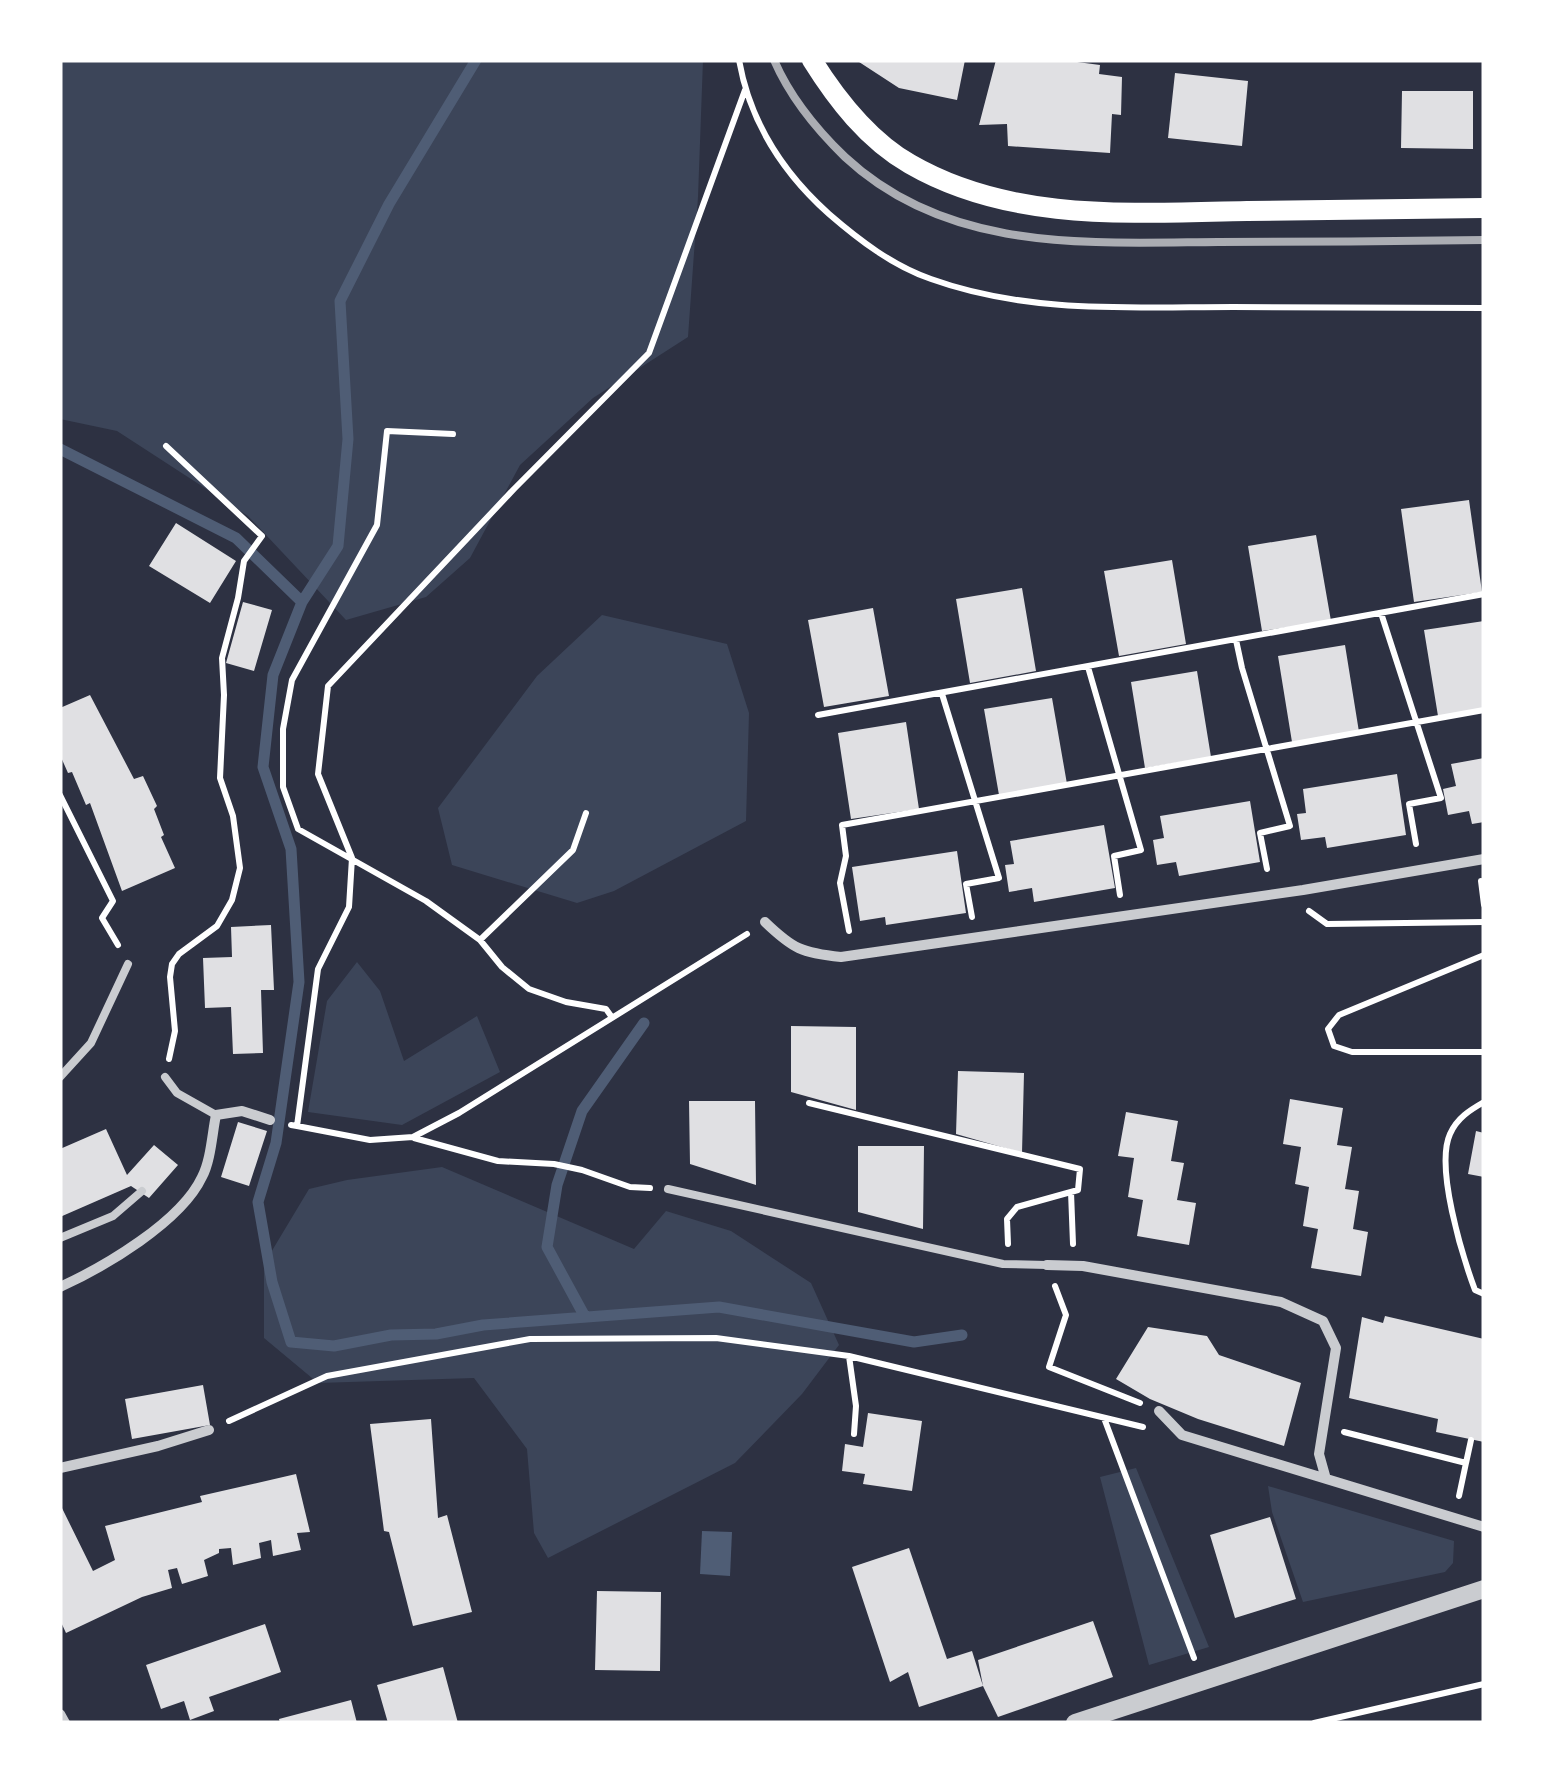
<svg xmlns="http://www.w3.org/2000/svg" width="1544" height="1783" font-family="'Sofia Sans Condensed',sans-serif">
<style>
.green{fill:#3c4559}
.water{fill:#4f5d75}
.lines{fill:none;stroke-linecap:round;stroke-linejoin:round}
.stream{stroke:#4f5d75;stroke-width:11}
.building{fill:#e0e0e3}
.path{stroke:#fff;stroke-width:6}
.service{stroke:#caccd0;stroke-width:8}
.minor{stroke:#caccd0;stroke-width:10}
.tertiary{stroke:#caccd0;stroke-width:18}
.secondary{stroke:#fff;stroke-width:20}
.rail{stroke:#abadb3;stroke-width:8}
</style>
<rect width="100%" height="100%" fill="#2d3142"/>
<path class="green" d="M 60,60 L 703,60 L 698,197 L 688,337 L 593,398 L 520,465 L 470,558 L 426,597 L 346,620 L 248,516 L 117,431 L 60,419 Z
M 602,615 L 727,644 L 749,713 L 746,821 L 614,891 L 577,903 L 452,865 L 438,808 L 537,676 Z
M 357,962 L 380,991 L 404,1061 L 477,1016 L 500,1072 L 402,1125 L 308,1112 L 327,1001 Z
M 442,1167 L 634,1249 L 666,1211 L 731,1231 L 811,1283 L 839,1345 L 802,1394 L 735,1463 L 548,1558 L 534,1533 L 527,1449 L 474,1378 L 318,1383 L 264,1338 L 264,1264 L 309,1189 L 347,1180 Z
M 1136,1468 L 1209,1647 L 1149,1665 L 1100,1477 Z
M 1268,1486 L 1454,1541 L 1453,1563 L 1445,1572 L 1303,1602 L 1272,1512 Z"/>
<path class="water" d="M 702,1531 L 732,1532 L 730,1576 L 700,1574 Z"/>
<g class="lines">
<path class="stream" d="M 476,60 L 389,204 L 340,301 L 348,439 L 338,546 L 302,602 L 273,675 L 263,767 L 291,849 L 299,982 L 276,1143 L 258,1202 L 272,1282 L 291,1342 L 334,1346 L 391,1335 L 436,1334 L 483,1325 L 719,1307 L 914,1342 L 962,1335
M 60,449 L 236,538 L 302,602
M 584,1315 L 547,1247 L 557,1185 L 582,1111 L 644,1023"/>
</g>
<path class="building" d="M 856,60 L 965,60 L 957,100 L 899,88 Z
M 996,60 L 1062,60 L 1100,65 L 1099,74 L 1122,77 L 1121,115 L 1112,114 L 1110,153 L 1008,146 L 1007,124 L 979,125 Z
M 1175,73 L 1248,81 L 1242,146 L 1168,138 Z
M 1402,91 L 1473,91 L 1473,149 L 1401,148 Z
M 1469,500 L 1482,592 L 1414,602 L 1401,509 Z
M 176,523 L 236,561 L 210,603 L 149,566 Z
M 1316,535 L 1331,621 L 1262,631 L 1248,546 Z
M 1172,560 L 1186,644 L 1119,656 L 1104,571 Z
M 1022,588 L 1036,671 L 970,683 L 956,599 Z
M 243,602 L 272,610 L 254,671 L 226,663 Z
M 873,608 L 889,696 L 824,707 L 808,620 Z
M 1484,621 L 1484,708 L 1438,716 L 1424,630 Z
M 1345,645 L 1359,732 L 1292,742 L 1278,656 Z
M 1197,671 L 1211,757 L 1145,768 L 1131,682 Z
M 90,695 L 134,779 L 143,776 L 157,806 L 154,809 L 164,835 L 161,837 L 175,868 L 122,891 L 90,803 L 86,805 L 72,772 L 68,773 L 60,755 L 60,708 Z
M 1052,698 L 1067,784 L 999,795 L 984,709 Z
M 906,722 L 919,809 L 851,819 L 838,733 Z
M 1484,758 L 1484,822 L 1472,824 L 1469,811 L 1448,815 L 1443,789 L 1456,786 L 1451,764 Z
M 1397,774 L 1406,835 L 1327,848 L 1325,837 L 1301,840 L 1297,814 L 1306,813 L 1303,789 Z
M 1250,801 L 1260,862 L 1179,876 L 1176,862 L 1157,865 L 1153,840 L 1164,838 L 1160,816 Z
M 1104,825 L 1115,888 L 1034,902 L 1032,888 L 1009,892 L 1005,865 L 1014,864 L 1010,841 Z
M 957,851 L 966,913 L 886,925 L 885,917 L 860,921 L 852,867 Z
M 271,925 L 274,990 L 261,990 L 263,1053 L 233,1054 L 231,1007 L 205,1008 L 203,958 L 232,957 L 231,927 Z
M 791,1026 L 856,1027 L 856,1110 L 791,1092 Z
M 958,1071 L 1024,1073 L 1022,1153 L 956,1134 Z
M 1290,1099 L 1343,1108 L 1337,1145 L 1352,1147 L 1345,1189 L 1359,1191 L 1353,1229 L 1368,1232 L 1361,1276 L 1311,1268 L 1318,1229 L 1303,1226 L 1309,1187 L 1295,1184 L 1301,1147 L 1283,1144 Z
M 689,1101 L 755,1101 L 756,1185 L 690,1164 Z
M 1126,1112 L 1178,1121 L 1171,1161 L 1184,1163 L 1177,1200 L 1196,1203 L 1189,1245 L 1137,1236 L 1143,1200 L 1128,1197 L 1134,1158 L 1118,1156 Z
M 238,1122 L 267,1131 L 249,1186 L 221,1177 Z
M 106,1129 L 127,1175 L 154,1145 L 178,1165 L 149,1198 L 131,1186 L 60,1217 L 60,1149 Z
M 1476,1131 L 1484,1133 L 1484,1177 L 1468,1174 Z
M 858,1146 L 924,1146 L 923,1229 L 858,1212 Z
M 1385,1316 L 1484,1339 L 1484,1442 L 1436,1432 L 1438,1419 L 1349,1398 L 1362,1317 L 1383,1323 Z
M 1148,1327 L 1207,1336 L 1219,1355 L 1301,1383 L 1284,1446 L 1198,1419 L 1150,1399 L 1116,1379 Z
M 203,1385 L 210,1425 L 132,1439 L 125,1399 Z
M 868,1413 L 922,1421 L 912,1491 L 863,1484 L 865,1474 L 842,1471 L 845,1444 L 863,1447 Z
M 431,1419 L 438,1518 L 447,1515 L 472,1612 L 413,1626 L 389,1532 L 384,1531 L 370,1424 Z
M 296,1474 L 310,1532 L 297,1533 L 301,1550 L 273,1556 L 271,1540 L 259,1543 L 261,1558 L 233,1565 L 231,1548 L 219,1549 L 219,1553 L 204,1560 L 208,1576 L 182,1584 L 177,1568 L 168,1570 L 172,1588 L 142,1597 L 66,1633 L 60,1620 L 60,1504 L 93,1571 L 115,1560 L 105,1526 L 202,1502 L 200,1496 Z
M 1270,1517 L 1296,1599 L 1235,1618 L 1210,1535 Z
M 909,1548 L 947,1659 L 972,1651 L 983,1686 L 919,1707 L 908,1672 L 890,1682 L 852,1567 Z
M 597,1591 L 661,1592 L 660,1671 L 595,1670 Z
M 1093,1621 L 1113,1677 L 998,1717 L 983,1686 L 978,1660 Z
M 265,1624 L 281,1672 L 209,1697 L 214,1711 L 190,1720 L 184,1701 L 161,1709 L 146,1665 Z
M 443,1667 L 458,1723 L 388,1723 L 377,1685 Z
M 351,1700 L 357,1723 L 280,1723 L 279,1719 Z"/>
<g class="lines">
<path class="path" d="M 739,60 C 750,122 782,172 829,214 C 859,240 893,266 931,279 C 1028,314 1132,307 1233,307 C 1316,307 1400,307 1484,308
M 453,434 L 387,431 L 377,525 L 292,680 L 283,729 L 283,787 L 298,829 L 426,901 L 480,940 L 502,967 L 529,989 L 566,1002 L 606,1009 L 611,1016
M 166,446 L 262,536 L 244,561 L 238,598 L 222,658 L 224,695 L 220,778 L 233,816 L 240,868 L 232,900 L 217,926 L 179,954 L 172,964 L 170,977 L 175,1031 L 169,1059
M 1381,613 L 1441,798 L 1409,804 L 1416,844
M 1236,640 L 1242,668 L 1290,826 L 1260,833 L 1267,869
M 1088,667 L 1141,850 L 1114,856 L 1120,895
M 942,694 L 999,878 L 966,884 L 972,917
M 818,715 L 1484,594
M 60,795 L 113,901 L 102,918 L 118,945
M 1481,881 L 1484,905
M 1309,911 L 1327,924 L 1484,922
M 849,931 L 840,883 L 846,856 L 842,825 L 1484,710
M 480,940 L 573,850 L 586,813
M 1484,955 L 1339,1015 L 1328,1029 L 1334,1046 L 1352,1052 L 1484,1052
M 1484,1102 C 1470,1110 1457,1118 1450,1134 C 1435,1167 1462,1255 1475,1290 L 1484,1294
M 809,1103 L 1080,1169 L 1078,1190 L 1017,1207 L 1007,1219 L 1008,1244
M 291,1125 L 297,1126 L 318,969 L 349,907 L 352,858 L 318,774 L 328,686 L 514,489 L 649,353 L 745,90
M 297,1126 L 370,1140 L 413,1137 L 459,1113 L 747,934
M 414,1138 L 498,1161 L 554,1164 L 582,1170 L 630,1187 L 650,1188
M 1071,1192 L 1073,1244
M 1055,1286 L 1066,1315 L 1049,1367 L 1140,1403
M 849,1356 L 856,1406 L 854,1434
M 1104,1418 L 1194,1658
M 229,1421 L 327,1376 L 530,1339 L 716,1338 L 849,1356 L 1143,1427
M 1344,1432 L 1466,1463 L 1471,1440
M 1459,1496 L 1466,1463
M 1314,1723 L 1484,1684"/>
<path class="service" d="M 60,1077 L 91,1043 L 128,964
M 165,1077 L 177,1093 L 216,1115
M 668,1189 L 1003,1264 L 1047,1265
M 60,1238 L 113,1216 L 142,1191"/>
<path class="minor" d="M 765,922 C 793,949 802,953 841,957 L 1303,890 L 1484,859
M 1047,1265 L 1083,1266 L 1281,1302 L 1323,1321 L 1336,1348 L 1319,1454 L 1326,1479
M 60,1287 C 104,1267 181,1222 202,1177 C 211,1160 212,1134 216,1115 L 242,1111 L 270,1120
M 1159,1411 L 1182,1435 L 1484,1527
M 60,1468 L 158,1446 L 209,1430
M 60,1714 L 65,1723"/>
<path class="tertiary" d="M 1075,1723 L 1484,1589"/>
<path class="secondary" d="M 812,60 C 837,100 868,140 910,164 C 1012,223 1134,213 1247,211 C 1326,210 1405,209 1484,208"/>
<path class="rail" d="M 774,60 C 790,97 816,129 845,157 C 948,253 1087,243 1218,242 C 1307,242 1395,241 1484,240"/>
</g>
<rect width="1544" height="1783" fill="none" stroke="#ffffff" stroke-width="125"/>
</svg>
